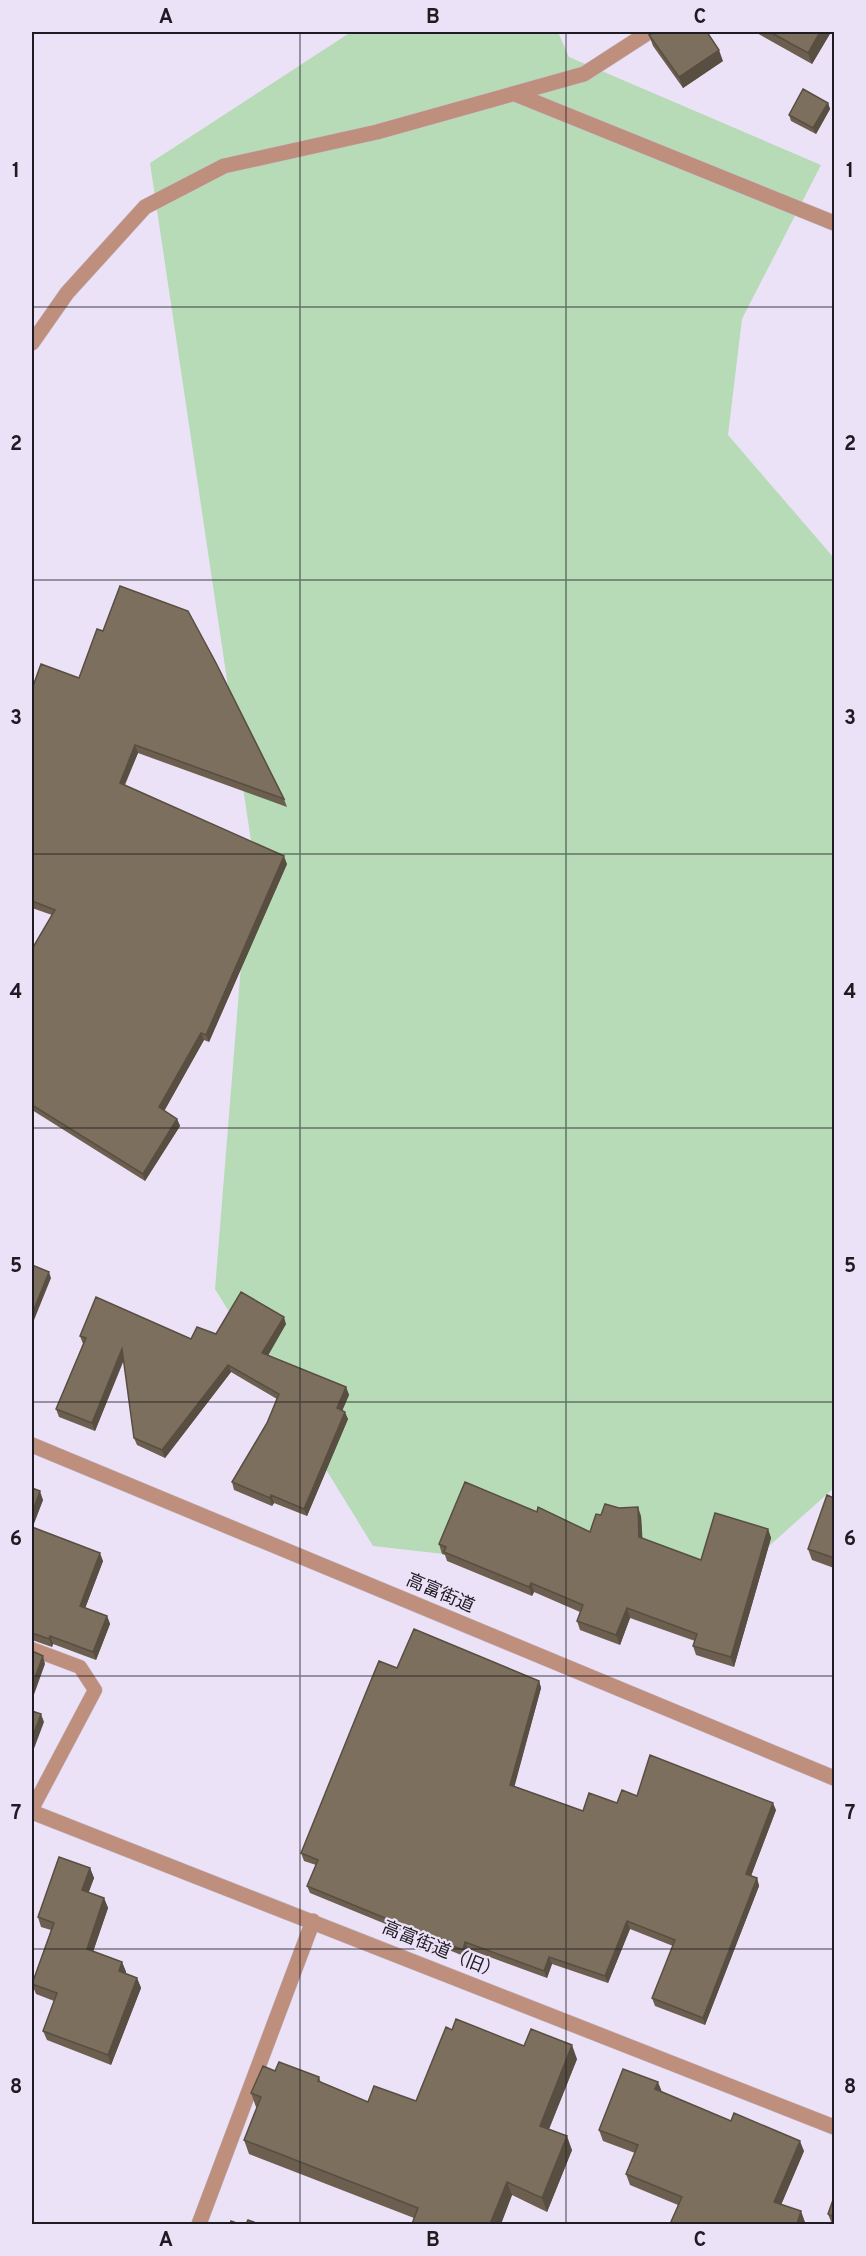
<svg xmlns="http://www.w3.org/2000/svg" width="866" height="2256" font-family="Overpass,'Noto Sans JP',sans-serif">
<style>
.green{fill:#b7dbb6}
.lines{fill:none;stroke-linecap:round;stroke-linejoin:round}
.service-casing{stroke:#c7bed2;stroke-width:15}
.minor-casing{stroke:#c7bed2;stroke-width:16}
.tertiary-casing{stroke:#c7bed2;stroke-width:16}
.service{stroke:#be8f7d;stroke-width:14}
.minor{stroke:#be8f7d;stroke-width:15}
.tertiary{stroke:#be8f7d;stroke-width:15}
.wall{fill:#6c5f50}
.shaded-wall{fill:#584e41}
.building{fill:#7d6f5d;stroke:#584e41;stroke-width:1.5}
.grid{fill:none;stroke:#1f1b23;stroke-width:1.5;stroke-opacity:0.55}
.labels{text-anchor:middle;dominant-baseline:central;stroke-width:4.5;stroke-linejoin:round;paint-order:stroke}
.street-label{font-size:18px;fill:#1f1b23;stroke:#ece2f8}
.neatline{fill:none;stroke:#1f1b23;stroke-width:2}
.grid-label{font-size:20px;text-anchor:middle;font-weight:bold;fill:#1f1b23}
</style>
<rect width="100%" height="100%" fill="#ece2f8"/>
<path class="green" d="M 351,32 L 558,32 L 569,57 L 821,165 L 742,319 L 728,435 L 834,558 L 834,1488 L 724,1586 L 373,1546 L 215,1289 L 251,841 L 150,163 Z"/>
<g class="lines">
<g class="service-casing">
<path id="service" d="M 32,1649 L 80,1667 L 95,1690 L 32,1809"/>
</g>
<g class="minor-casing">
<path id="minor" d="M 515,94 L 834,223
M 32,343 L 67,293 L 145,207 L 224,166 L 377,132 L 584,74 L 649,32
M 32,1812 L 834,2127
M 199,2224 L 313,1921"/>
</g>
<g class="tertiary-casing">
<path id="tertiary" d="M 32,1445 L 834,1778"/>
</g>
<use href="#service" class="service"/>
<use href="#minor" class="minor"/>
<use href="#tertiary" class="tertiary"/>
</g>
<path class="wall" d="M 755,32 L 831,32 L 812,64 Z
M 649,35 L 723,61 L 683,88 L 653,46 Z
M 828,103 L 830,109 L 816,134 L 791,121 L 789,115 Z
M 32,689 L 284,799 L 287,807 L 138,753 L 125,785 L 287,864 L 209,1042 L 204,1040 L 164,1111 L 177,1119 L 180,1126 L 145,1181 L 32,1110 L 32,949 L 52,915 L 32,908 Z
M 286,1324 L 268,1355 L 346,1387 L 349,1395 L 342,1410 L 348,1419 L 307,1516 L 274,1503 L 272,1506 L 234,1490 L 232,1482 L 267,1423 L 277,1399 L 231,1372 L 165,1458 L 137,1445 L 134,1438 L 124,1360 L 95,1431 L 59,1417 L 56,1409 L 83,1344 L 80,1336 L 191,1339 L 216,1334 Z
M 32,1488 L 43,1500 L 32,1527 L 103,1561 L 85,1608 L 107,1616 L 110,1624 L 96,1660 L 53,1644 L 52,1647 L 32,1640 Z
M 834,1498 L 834,1568 L 812,1560 L 808,1549 Z
M 537,1512 L 590,1532 L 601,1515 L 641,1516 L 642,1538 L 701,1560 L 768,1529 L 771,1538 L 734,1667 L 696,1655 L 693,1646 L 695,1641 L 630,1618 L 620,1645 L 580,1630 L 577,1621 L 580,1612 L 534,1592 L 532,1596 L 447,1561 L 445,1555 L 442,1554 L 439,1544 Z
M 397,1668 L 539,1681 L 541,1688 L 514,1786 L 583,1811 L 617,1803 L 637,1796 L 776,1810 L 751,1876 L 757,1878 L 759,1886 L 705,2025 L 655,2006 L 652,1998 L 673,1946 L 630,1929 L 608,1983 L 552,1964 L 547,1978 L 468,1949 L 466,1957 L 310,1893 L 307,1886 L 316,1865 L 304,1861 L 301,1853 Z
M 90,1868 L 94,1878 L 88,1893 L 104,1898 L 108,1908 L 93,1951 L 122,1962 L 126,1972 L 125,1974 L 137,1978 L 141,1988 L 111,2065 L 47,2040 L 43,2031 L 54,2001 L 36,1994 L 32,1984 L 51,1930 L 41,1927 L 38,1917 Z
M 452,2030 L 577,2059 L 549,2129 L 572,2150 L 547,2212 L 512,2195 L 501,2224 L 412,2224 L 414,2218 L 249,2154 L 244,2140 L 257,2107 L 256,2107 L 251,2093 L 275,2071 L 319,2077 L 321,2083 L 368,2102 L 416,2101 Z
M 662,2092 L 804,2151 L 781,2205 L 805,2222 L 804,2224 L 670,2224 L 678,2205 L 630,2185 L 626,2174 L 635,2153 L 603,2141 L 599,2130 Z
M 834,2197 L 834,2224 L 832,2224 L 828,2214 Z"/>
<path class="shaded-wall" d="M 820,32 L 831,32 L 812,64 L 808,53 Z
M 719,50 L 723,61 L 683,88 L 679,77 Z
M 828,103 L 830,109 L 816,134 L 813,128 Z
M 135,745 L 138,753 L 122,790 L 120,783 Z
M 284,856 L 287,864 L 209,1042 L 206,1035 Z
M 201,1033 L 204,1040 L 162,1115 L 159,1107 Z
M 177,1119 L 180,1126 L 145,1181 L 143,1174 Z
M 49,1272 L 51,1278 L 32,1325 L 32,1314 Z
M 284,1317 L 286,1324 L 265,1361 L 262,1353 Z
M 122,1349 L 125,1356 L 95,1431 L 92,1423 Z
M 228,1365 L 231,1372 L 165,1458 L 162,1450 Z
M 346,1387 L 349,1395 L 340,1416 L 337,1408 Z
M 345,1412 L 348,1419 L 307,1516 L 304,1509 Z
M 40,1491 L 43,1500 L 32,1529 L 32,1513 Z
M 271,1495 L 274,1503 L 272,1506 L 270,1498 Z
M 638,1507 L 641,1516 L 643,1546 L 639,1537 Z
M 768,1529 L 771,1538 L 734,1667 L 731,1657 Z
M 100,1553 L 103,1561 L 83,1614 L 80,1606 Z
M 531,1583 L 534,1592 L 532,1596 L 529,1587 Z
M 627,1608 L 630,1618 L 620,1645 L 616,1635 Z
M 107,1616 L 110,1624 L 96,1660 L 93,1652 Z
M 50,1636 L 53,1644 L 52,1647 L 49,1639 Z
M 43,1656 L 45,1664 L 32,1700 L 32,1685 Z
M 539,1681 L 541,1688 L 513,1792 L 510,1785 Z
M 41,1714 L 44,1722 L 32,1754 L 32,1738 Z
M 773,1803 L 776,1810 L 749,1881 L 746,1874 Z
M 90,1868 L 94,1878 L 86,1900 L 82,1890 Z
M 757,1878 L 759,1886 L 705,2025 L 703,2018 Z
M 104,1898 L 108,1908 L 91,1958 L 87,1949 Z
M 627,1921 L 630,1929 L 608,1983 L 605,1976 Z
M 465,1942 L 468,1949 L 466,1957 L 463,1950 Z
M 549,1957 L 552,1964 L 547,1978 L 544,1971 Z
M 122,1962 L 126,1972 L 122,1981 L 119,1971 Z
M 137,1978 L 141,1988 L 111,2065 L 108,2055 Z
M 572,2045 L 577,2059 L 545,2139 L 540,2126 Z
M 658,2082 L 662,2092 L 655,2089 Z
M 567,2136 L 572,2150 L 547,2212 L 542,2198 Z
M 800,2141 L 804,2151 L 778,2212 L 774,2202 Z
M 507,2182 L 512,2195 L 501,2224 L 490,2224 Z
M 801,2211 L 805,2222 L 804,2224 L 797,2224 Z"/>
<path class="building" d="M 654,32 L 707,32 L 719,50 L 679,77 L 649,35 Z
M 770,32 L 820,32 L 808,53 Z
M 803,89 L 828,103 L 813,128 L 789,115 Z
M 120,586 L 188,611 L 216,663 L 284,799 L 135,745 L 120,783 L 284,856 L 206,1035 L 201,1033 L 159,1107 L 177,1119 L 143,1174 L 32,1105 L 32,949 L 55,910 L 32,901 L 32,689 L 41,664 L 79,678 L 97,629 L 103,631 Z
M 32,1265 L 49,1272 L 32,1314 Z
M 241,1292 L 284,1317 L 262,1353 L 346,1387 L 337,1408 L 345,1412 L 304,1509 L 271,1495 L 270,1498 L 232,1482 L 267,1423 L 279,1394 L 228,1365 L 162,1450 L 134,1438 L 122,1349 L 92,1423 L 56,1409 L 86,1338 L 80,1336 L 96,1297 L 191,1339 L 197,1327 L 216,1334 Z
M 465,1482 L 537,1512 L 538,1507 L 590,1532 L 596,1514 L 601,1515 L 605,1504 L 619,1508 L 638,1507 L 639,1537 L 701,1560 L 715,1513 L 768,1529 L 731,1657 L 693,1646 L 697,1634 L 627,1608 L 616,1635 L 577,1621 L 583,1605 L 531,1583 L 529,1587 L 444,1552 L 446,1547 L 439,1544 Z
M 32,1488 L 40,1491 L 32,1513 Z
M 827,1495 L 834,1498 L 834,1558 L 808,1549 Z
M 32,1527 L 100,1553 L 80,1606 L 107,1616 L 93,1652 L 50,1636 L 49,1639 L 32,1633 Z
M 414,1629 L 539,1681 L 510,1785 L 583,1811 L 589,1793 L 617,1803 L 622,1790 L 637,1796 L 650,1755 L 773,1803 L 746,1874 L 757,1878 L 703,2018 L 652,1998 L 675,1940 L 627,1921 L 605,1976 L 549,1957 L 544,1971 L 465,1942 L 463,1950 L 307,1886 L 318,1860 L 301,1853 L 365,1695 L 379,1661 L 397,1668 Z
M 32,1651 L 43,1656 L 32,1685 Z
M 32,1711 L 41,1714 L 32,1738 Z
M 59,1857 L 90,1868 L 82,1890 L 104,1898 L 87,1949 L 122,1962 L 119,1971 L 137,1978 L 108,2055 L 43,2031 L 57,1993 L 32,1984 L 54,1923 L 38,1917 Z
M 456,2019 L 524,2046 L 531,2029 L 572,2045 L 540,2126 L 567,2136 L 542,2198 L 507,2182 L 490,2224 L 412,2224 L 418,2208 L 244,2140 L 261,2097 L 251,2093 L 263,2066 L 275,2071 L 279,2062 L 319,2077 L 318,2081 L 368,2102 L 374,2086 L 416,2101 L 446,2027 L 452,2030 Z
M 623,2069 L 658,2082 L 655,2089 L 731,2121 L 734,2113 L 800,2141 L 774,2202 L 801,2211 L 797,2224 L 752,2224 L 749,2223 L 748,2224 L 670,2224 L 682,2197 L 626,2174 L 638,2145 L 599,2130 Z
M 834,2197 L 834,2217 L 828,2214 Z
M 248,2220 L 259,2224 L 246,2224 Z
M 231,2221 L 239,2224 L 230,2224 Z"/>
<path class="grid" d="M 300,32 L 300,2224M 566,32 L 566,2224M 32,307 L 834,307M 32,580 L 834,580M 32,854 L 834,854M 32,1128 L 834,1128M 32,1402 L 834,1402M 32,1676 L 834,1676M 32,1949 L 834,1949"/>
<g class="labels">
<g class="street-label">
<text transform="translate(440 1594) rotate(23)">高富街道</text>
<text transform="translate(441 1951) rotate(22)">高富街道（旧）</text>
</g>
</g>
<rect width="866" height="2256" fill="none" stroke="#ece2f8" stroke-width="66"/>
<rect x="33" y="33" width="800" height="2190" class="neatline"/>
<g class="grid-label">
<text x="166" y="23">A</text>
<text x="433" y="23">B</text>
<text x="700" y="23">C</text>
<text x="16" y="177">1</text>
<text x="850" y="177">1</text>
<text x="16" y="450">2</text>
<text x="850" y="450">2</text>
<text x="16" y="724">3</text>
<text x="850" y="724">3</text>
<text x="16" y="998">4</text>
<text x="850" y="998">4</text>
<text x="16" y="1272">5</text>
<text x="850" y="1272">5</text>
<text x="16" y="1545">6</text>
<text x="850" y="1545">6</text>
<text x="16" y="1819">7</text>
<text x="850" y="1819">7</text>
<text x="16" y="2093">8</text>
<text x="850" y="2093">8</text>
<text x="166" y="2246">A</text>
<text x="433" y="2246">B</text>
<text x="700" y="2246">C</text>
</g>
</svg>
